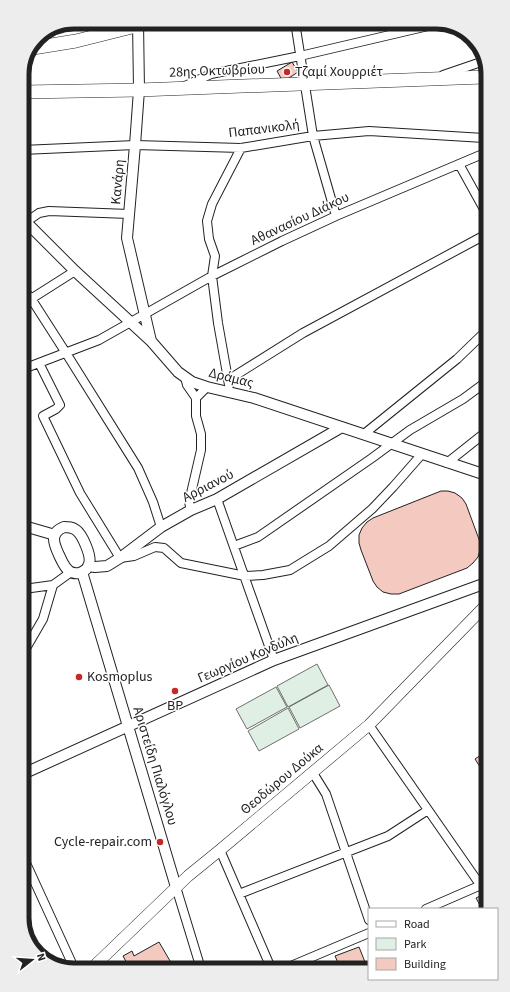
<svg xmlns="http://www.w3.org/2000/svg" width="510" height="992" font-family="'Source Sans 3',sans-serif">
<style>
.green{fill:#e0efe3;stroke:#6f6f6f}
.building{fill:#f3c9c0;stroke:#222}
.lines{fill:none;stroke-linecap:round;stroke-linejoin:round}
.minor-casing{stroke:#222;stroke-width:10}
.tertiary-casing{stroke:#222;stroke-width:12}
.secondary-casing{stroke:#222;stroke-width:12}
.primary-casing{stroke:#222;stroke-width:14}
.minor{stroke:#fff;stroke-width:8}
.tertiary{stroke:#fff;stroke-width:10}
.secondary{stroke:#fff;stroke-width:11}
.primary{stroke:#fff;stroke-width:13}
.poi-dot{fill:#c62828;stroke:#fff;stroke-width:1.5}
.labels{text-anchor:middle;dominant-baseline:central;stroke-width:3;stroke-linejoin:round;paint-order:stroke}
.street-label{font-size:14px;fill:#222;stroke:#fff}
.poi-label{font-size:14px;fill:#222;stroke:#fff;text-anchor:start}
.rim{fill:none;stroke:#222;stroke-width:5}
</style>
<rect width="100%" height="100%" fill="#fff"/>
<path class="green" d="M 317,664 L 328,685 L 288,707 L 277,686 Z
M 329,685 L 340,706 L 300,728 L 289,707 Z
M 276,687 L 287,707 L 247,729 L 236,709 Z
M 288,708 L 299,729 L 259,751 L 248,731 Z"/>
<path class="building" d="M 292,62 L 298,72 L 283,82 L 277,71 Z
M 441,491 L 448,491 L 455,493 L 462,498 L 466,504 L 480,542 L 480,550 L 478,557 L 473,563 L 467,568 L 399,594 L 391,594 L 383,592 L 377,587 L 373,581 L 361,550 L 359,543 L 359,535 L 362,528 L 367,522 L 373,518 Z
M 487,751 L 487,778 L 475,759 Z
M 488,892 L 488,909 L 482,909 L 476,898 Z
M 159,942 L 173,966 L 168,969 L 130,969 L 123,956 L 132,951 L 134,956 Z
M 359,947 L 367,967 L 340,967 L 335,956 Z"/>
<g class="lines">
<g class="minor-casing">
<path id="minor" d="M 295,22 L 313,136 L 336,216
M 443,75 L 484,61
M 185,86 L 211,74 L 300,56 L 441,23
M 22,150 L 135,145 L 241,148 L 313,136 L 369,131 L 484,138
M 459,164 L 485,211
M 26,222 L 39,213 L 49,211 L 129,214
M 23,289 L 32,300 L 66,353 L 138,468 L 153,502 L 161,527
M 23,304 L 75,271
M 39,363 L 60,405 L 56,409 L 43,416 L 80,493 L 120,558 L 134,556 L 155,547 L 164,548 L 181,563 L 245,576 L 263,575 L 290,570 L 329,546 L 372,509 L 393,487 L 422,454
M 23,369 L 99,340 L 212,276 L 282,241 L 336,216 L 485,153
M 185,377 L 187,385 L 196,398
M 228,380 L 303,333 L 485,235
M 229,385 L 218,323 L 212,276 L 215,256 L 209,239 L 207,221 L 212,204 L 241,148
M 364,434 L 457,359 L 485,332
M 447,463 L 486,432
M 217,499 L 274,660
M 191,510 L 189,502 L 201,450 L 201,434 L 196,416 L 196,398 L 207,387
M 234,546 L 258,537 L 372,458 L 410,430 L 463,399 L 486,382
M 24,589 L 53,585 L 71,572
M 25,650 L 43,619 L 53,585
M 369,725 L 481,886
M 313,773 L 326,794 L 369,920
M 220,850 L 271,968
M 26,863 L 75,970
M 176,887 L 201,969
M 239,894 L 388,836 L 428,810
M 426,909 L 488,882
M 286,968 L 369,933"/>
</g>
<g class="tertiary-casing">
<path id="tertiary" d="M 138,22 L 139,90 L 135,145 L 127,238 L 151,341
M 23,219 L 75,271 L 151,341 L 178,372 L 192,382 L 207,387 L 254,398 L 486,475
M 24,526 L 55,535
M 64,527 C 69,527 72,527 76,530 C 82,534 92,556 89,564 C 87,572 76,576 69,571 C 64,567 62,561 59,555 C 54,544 49,533 64,527 Z
M 88,566 L 95,567 L 107,566 L 120,558 L 161,527 L 191,510 L 217,499 L 342,427
M 82,572 L 176,887
M 25,773 L 274,660 L 486,583"/>
</g>
<g class="secondary-casing">
<path id="secondary" d="M 90,970 L 188,876 L 220,850 L 369,725 L 487,604"/>
</g>
<g class="primary-casing">
<path id="primary" d="M 33,48 L 76,41 L 152,22
M 22,92 L 139,90 L 484,77"/>
</g>
<use href="#minor" class="minor"/>
<use href="#tertiary" class="tertiary"/>
<use href="#secondary" class="secondary"/>
<use href="#primary" class="primary"/>
</g>
<g class="poi-dot">
<circle cx="287" cy="72" r="4"/>
<circle cx="79" cy="677" r="4"/>
<circle cx="175" cy="691" r="4"/>
<circle cx="160" cy="842" r="4"/>
</g>
<g class="labels">
<g class="street-label">
<text transform="translate(217 71) rotate(-2)">28ης Οκτωβρίου</text>
<text transform="translate(264 129) rotate(-7)">Παπανικολή</text>
<text transform="translate(118 182) rotate(-85)">Κανάρη</text>
<text transform="translate(300 219) rotate(-25)">Αθανασίου Διάκου</text>
<text transform="translate(231 378) rotate(14)">Δράμας</text>
<text transform="translate(208 486) rotate(-27)">Αρριανού</text>
<text transform="translate(248 658) rotate(-23)">Γεωργίου Κονδύλη</text>
<text transform="translate(155 766) rotate(73)">Αριστείδη Πιαλόγλου</text>
<text transform="translate(282 779) rotate(-40)">Θεοδώρου Δούκα</text>
</g>
<g class="poi-label">
<text x="295" y="72">Τζαμί Χουρριέτ</text>
<text x="87" y="677">Kosmoplus</text>
<text x="175" y="706" text-anchor="middle">BP</text>
<text x="152" y="842" text-anchor="end">Cycle-repair.com</text>
</g>
</g>
<path d="M0 0H510V992H0ZM74 29H436A45 45 0 0 1 481 74V918A45 45 0 0 1 436 963H74A45 45 0 0 1 29 918V74A45 45 0 0 1 74 29Z" fill="#ededed" fill-rule="evenodd"/>
<path class="rim" d="M74 29H436A45 45 0 0 1 481 74V918A45 45 0 0 1 436 963H74A45 45 0 0 1 29 918V74A45 45 0 0 1 74 29Z"/>
<rect x="368" y="908" width="130" height="72" fill="#ffffff" stroke="#a7a7a7"/>
<rect x="376" y="921" width="20" height="6" fill="#ffffff" stroke="#a7a7a7"/>
<text x="404" y="928" font-size="12" fill="#222222">Road</text>
<rect x="376" y="938" width="20" height="12" fill="#e0efe3" stroke="#a7a7a7"/>
<text x="404" y="948" font-size="12" fill="#222222">Park</text>
<rect x="376" y="958" width="20" height="12" fill="#f3c9c0" stroke="#a7a7a7"/>
<text x="404" y="968" font-size="12" fill="#222222">Building</text>
<g transform="translate(32 960) rotate(73)" stroke="#ffffff" stroke-width="3" paint-order="stroke">
<path d="M0-3L7 15L0 10L-7 15Z" fill="#222222"/>
<text y="-6" font-size="11" font-weight="bold" text-anchor="middle" fill="#222222">N</text>
</g>
</svg>
